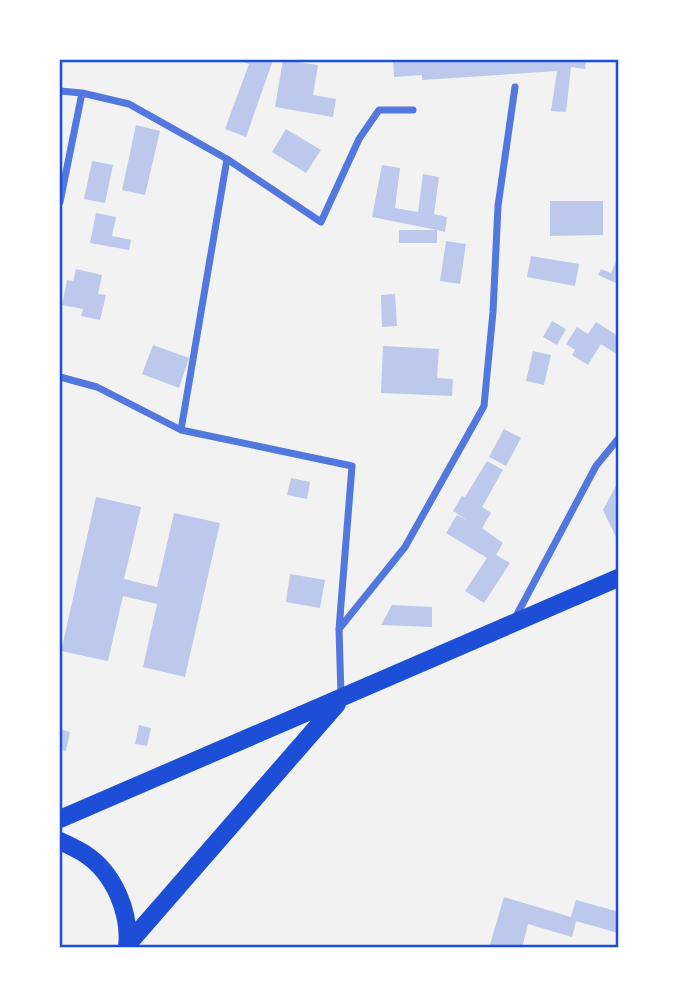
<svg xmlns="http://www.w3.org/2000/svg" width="678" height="1007" font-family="'Noto Serif',serif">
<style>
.building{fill:#bdc9ec}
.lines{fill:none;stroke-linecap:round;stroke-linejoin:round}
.minor{stroke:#5277de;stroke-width:7}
.primary{stroke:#1d4ed8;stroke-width:18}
.neatline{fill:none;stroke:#1d4ed8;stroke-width:2.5}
</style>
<rect width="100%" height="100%" fill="#f2f2f2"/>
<path class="building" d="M 235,60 L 273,60 L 246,137 L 225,129 L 249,64 Z
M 283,60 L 318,65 L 313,95 L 336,99 L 333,117 L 275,107 Z
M 393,60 L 586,60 L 585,69 L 571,67 L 566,112 L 551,111 L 557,71 L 422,80 L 422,75 L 394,77 Z
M 136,125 L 160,131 L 145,195 L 122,190 Z
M 286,129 L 321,150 L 306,173 L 272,152 Z
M 92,161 L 113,165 L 105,203 L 84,199 Z
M 382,165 L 400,168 L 395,208 L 418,212 L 423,174 L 439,177 L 434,214 L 447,217 L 445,232 L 437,230 L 437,243 L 399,243 L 399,230 L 437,230 L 372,217 Z
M 550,201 L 603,201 L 603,235 L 550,236 Z
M 96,213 L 116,217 L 112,236 L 131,240 L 129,250 L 90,243 Z
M 446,241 L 466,244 L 460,284 L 440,281 Z
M 531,256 L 579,264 L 575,286 L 527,277 Z
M 618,257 L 618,278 L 616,283 L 598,275 L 601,269 L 611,273 Z
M 76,269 L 102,275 L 98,294 L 106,295 L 100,320 L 81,316 L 83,309 L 62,305 L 67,280 L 73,281 Z
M 395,294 L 397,326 L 382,327 L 381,295 Z
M 552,321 L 566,329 L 557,345 L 543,337 Z
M 596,322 L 618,336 L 618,355 L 601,344 L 588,365 L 572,355 L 575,350 L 566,344 L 577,327 L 588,334 Z
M 153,345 L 189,358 L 179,388 L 142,374 Z
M 383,346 L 439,349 L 437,378 L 453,379 L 452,396 L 381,393 Z
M 533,351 L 551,355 L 544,385 L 526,381 Z
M 504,429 L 521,438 L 506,466 L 489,457 Z
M 487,461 L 503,470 L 482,507 L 491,513 L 482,528 L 503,543 L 496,555 L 510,563 L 484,603 L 465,591 L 487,558 L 446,533 L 457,515 L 467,520 L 453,511 L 462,496 L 465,497 Z
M 291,478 L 310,482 L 307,499 L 287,495 Z
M 618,482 L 618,538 L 617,539 L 603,510 Z
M 96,497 L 141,507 L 124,579 L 157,587 L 174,513 L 220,523 L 185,677 L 143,667 L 157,604 L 123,596 L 108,661 L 61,651 Z
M 290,574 L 325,580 L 320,608 L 286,602 Z
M 392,605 L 432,607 L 432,627 L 381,625 Z
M 139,725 L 151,728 L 147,746 L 135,744 Z
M 60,729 L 70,732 L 66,751 L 60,750 Z
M 504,897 L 571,917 L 576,900 L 616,911 L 618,905 L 618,933 L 576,921 L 572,937 L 528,924 L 522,948 L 489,948 Z"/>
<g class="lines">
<path class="minor" d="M 60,91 L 82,93 L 129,104 L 227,159 L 181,430
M 227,159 L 321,222 L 359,139 L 379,110 L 413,110
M 60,202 L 82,93
M 60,377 L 97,387 L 181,430 L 352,466 L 339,629 L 341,695
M 514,620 L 596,466 L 618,439
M 339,629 L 405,547 L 484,406 L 493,312 L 498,206 L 515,87"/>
<path class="primary" d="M 60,819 L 618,578
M 60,841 C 68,845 77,849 85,854 C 114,873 131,913 127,948
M 128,944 L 337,704"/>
</g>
<rect width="678" height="1007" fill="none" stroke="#ffffff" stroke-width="122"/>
<rect x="61" y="61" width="556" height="885" class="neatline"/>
</svg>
